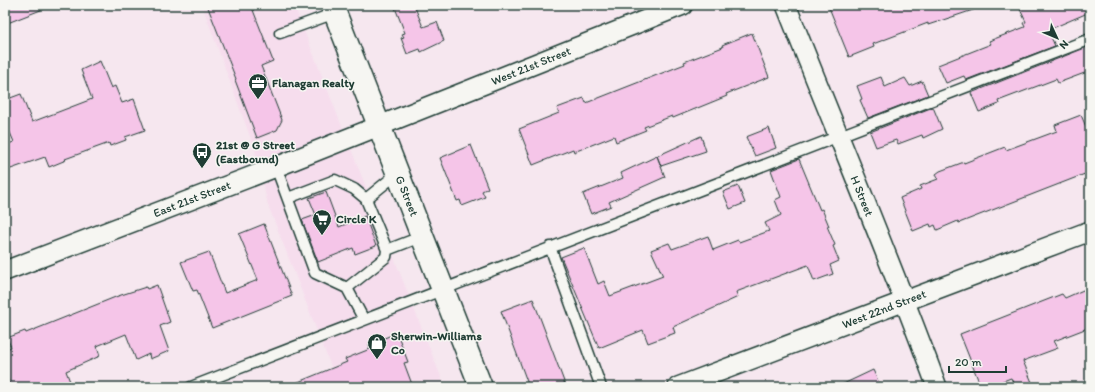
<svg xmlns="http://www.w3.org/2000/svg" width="1095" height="392" font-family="Itim,sans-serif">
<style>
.built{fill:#f6dded}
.building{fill:#f5c5e8;stroke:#1f3d34}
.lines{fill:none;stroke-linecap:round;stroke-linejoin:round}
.service-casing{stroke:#1f3d34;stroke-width:13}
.minor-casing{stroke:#1f3d34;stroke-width:22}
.secondary-casing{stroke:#1f3d34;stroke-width:25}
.service{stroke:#f6f6f2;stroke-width:10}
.minor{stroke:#f6f6f2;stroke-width:19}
.secondary{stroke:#f6f6f2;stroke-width:22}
.labels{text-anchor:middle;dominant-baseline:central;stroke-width:3;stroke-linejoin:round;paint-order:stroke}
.street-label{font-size:12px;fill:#1f3d34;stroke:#f6f6f2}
.poi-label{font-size:12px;font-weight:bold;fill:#1f3d34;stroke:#f6f6f2;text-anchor:start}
</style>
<rect width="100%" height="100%" fill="#f6e7ef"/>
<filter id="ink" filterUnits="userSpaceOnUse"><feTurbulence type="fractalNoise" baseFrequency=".025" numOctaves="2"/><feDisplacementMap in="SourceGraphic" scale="8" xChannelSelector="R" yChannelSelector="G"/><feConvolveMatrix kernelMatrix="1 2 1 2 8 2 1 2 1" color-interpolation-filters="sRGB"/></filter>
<g filter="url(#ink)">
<path class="built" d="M 202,5 L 294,5 L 445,387 L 339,387 L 268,205 L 255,150 Z"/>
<path class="building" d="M 5,5 L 51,5 L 51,6 L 5,24 Z
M 207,5 L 251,5 L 273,61 L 261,66 L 282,120 L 277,130 L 257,138 L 235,80 L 236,79 Z
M 394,5 L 414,5 L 423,27 L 437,22 L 444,41 L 421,52 L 420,49 L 407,54 L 401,38 L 404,37 L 402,34 L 405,33 Z
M 828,5 L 978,5 L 979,8 L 928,25 L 928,23 L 873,44 L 874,47 L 849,57 Z
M 1018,5 L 1090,5 L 1090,12 L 1048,30 L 1055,46 L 966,80 L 964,76 L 946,83 L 938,65 L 991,44 L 989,41 L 1025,27 L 1023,23 L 1026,22 Z
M 752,33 L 769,77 L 726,94 L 727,96 L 673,118 L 672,116 L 644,127 L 646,130 L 616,142 L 614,136 L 574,152 L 573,149 L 533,165 L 519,129 L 559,113 L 557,108 L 584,98 L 586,103 L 685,64 L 684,62 L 723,47 L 722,45 Z
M 1090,46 L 1090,71 L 1058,83 L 1056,79 L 998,101 L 999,104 L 979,112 L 971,93 Z
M 100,61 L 111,88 L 115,86 L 122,103 L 134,99 L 145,130 L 125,137 L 126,140 L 110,146 L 109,143 L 65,159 L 66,160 L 49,167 L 45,157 L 5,171 L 5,145 L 14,142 L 5,121 L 5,100 L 21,94 L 32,122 L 92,99 L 81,70 Z
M 881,77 L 885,87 L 905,78 L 910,86 L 922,81 L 928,95 L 868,118 L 860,100 L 862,99 L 857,86 Z
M 933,107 L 942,129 L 923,138 L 922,135 L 898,144 L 896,140 L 876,147 L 870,132 Z
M 1081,115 L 1090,136 L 1090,172 L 959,223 L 958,221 L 937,230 L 935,225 L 931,227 L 930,224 L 913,231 L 900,198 L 921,189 L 920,186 L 938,179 L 936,174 L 940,171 L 964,162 L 964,163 L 1005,147 L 1006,150 L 1057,131 L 1055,125 Z
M 769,128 L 776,148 L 755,156 L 746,137 Z
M 701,136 L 706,151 L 661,166 L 657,156 Z
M 471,145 L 488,188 L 482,191 L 485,197 L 462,206 L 460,200 L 457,201 L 440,158 Z
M 657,156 L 665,177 L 609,202 L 611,206 L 591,214 L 583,194 L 623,178 L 621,173 Z
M 799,159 L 820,210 L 822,209 L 829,226 L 827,226 L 835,245 L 833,246 L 839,261 L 830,265 L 833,274 L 814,281 L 808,265 L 736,292 L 738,297 L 673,327 L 675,333 L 648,343 L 643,330 L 599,348 L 561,257 L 584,248 L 598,284 L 604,281 L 610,296 L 663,276 L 651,250 L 669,243 L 672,249 L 708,236 L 713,250 L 738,240 L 739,242 L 769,231 L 765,223 L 781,215 L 775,200 L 781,197 L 771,170 Z
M 738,186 L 745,203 L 730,209 L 723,192 Z
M 326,192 L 339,227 L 365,216 L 376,246 L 355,254 L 353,248 L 318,262 L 302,220 L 316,215 L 309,198 Z
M 264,224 L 292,296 L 212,328 L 197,290 L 193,291 L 181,262 L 209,252 L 225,293 L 258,280 L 239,234 Z
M 157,285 L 170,322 L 160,326 L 169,351 L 150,359 L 149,354 L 136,360 L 126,334 L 97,346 L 100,356 L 66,371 L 72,387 L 11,387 L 5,373 L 5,350 L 11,347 L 7,338 L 25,331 L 26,333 L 118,296 L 146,287 L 147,289 Z
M 1090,287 L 1090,327 L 1054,341 L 1058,348 L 1023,361 L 1034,387 L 1015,387 L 1011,378 L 987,387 L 981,387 L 960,334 L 1062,294 L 1065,298 Z
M 533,299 L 566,387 L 529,387 L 501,311 Z
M 397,333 L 408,362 L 404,363 L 413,387 L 286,387 L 347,362 L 345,359 L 370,349 L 369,344 Z
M 873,370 L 881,387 L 837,387 Z"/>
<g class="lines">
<g class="service-casing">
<path id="service" d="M 280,33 L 335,13
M 276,167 L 315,273 L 347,288 L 364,320
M 288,198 L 335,180 L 354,189 L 366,199 L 387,250 L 386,257 L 347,288
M 366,199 L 398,173
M 550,247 L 601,387
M 387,250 L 423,236
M 191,387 C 491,271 791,156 1090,39"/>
</g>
<g class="minor-casing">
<path id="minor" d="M 786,5 C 836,132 890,258 937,387
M 5,271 L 276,167 L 683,5
M 678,387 L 1090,231"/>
</g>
<g class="secondary-casing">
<path id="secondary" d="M 332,5 L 481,387"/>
</g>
<use href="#service" class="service"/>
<use href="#minor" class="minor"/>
<use href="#secondary" class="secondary"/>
</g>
</g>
<defs>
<g id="office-pin" transform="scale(1)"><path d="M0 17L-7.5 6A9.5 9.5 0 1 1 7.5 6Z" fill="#1f3d34" stroke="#f6f6f2"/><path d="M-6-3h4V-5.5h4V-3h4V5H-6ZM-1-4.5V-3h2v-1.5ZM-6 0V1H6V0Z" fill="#fff"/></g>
<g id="bus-pin" transform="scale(1)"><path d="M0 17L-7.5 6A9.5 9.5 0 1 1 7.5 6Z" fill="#1f3d34" stroke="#f6f6f2"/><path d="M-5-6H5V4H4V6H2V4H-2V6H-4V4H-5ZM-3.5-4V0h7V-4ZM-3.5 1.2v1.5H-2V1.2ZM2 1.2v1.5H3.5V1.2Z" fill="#fff"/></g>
<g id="supermarket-pin" transform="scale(1)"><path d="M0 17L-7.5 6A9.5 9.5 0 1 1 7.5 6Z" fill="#1f3d34" stroke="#f6f6f2"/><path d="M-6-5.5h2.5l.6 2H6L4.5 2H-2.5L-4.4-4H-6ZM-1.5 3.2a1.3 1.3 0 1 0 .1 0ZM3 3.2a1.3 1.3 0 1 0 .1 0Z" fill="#fff"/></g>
<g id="shop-pin" transform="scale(1)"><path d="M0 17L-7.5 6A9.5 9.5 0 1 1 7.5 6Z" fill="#1f3d34" stroke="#f6f6f2"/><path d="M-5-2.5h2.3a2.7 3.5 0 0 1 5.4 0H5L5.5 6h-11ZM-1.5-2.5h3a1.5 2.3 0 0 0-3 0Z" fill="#fff"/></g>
</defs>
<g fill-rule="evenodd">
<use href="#office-pin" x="258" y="83"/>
<use href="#bus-pin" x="202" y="152"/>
<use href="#supermarket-pin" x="322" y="219"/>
<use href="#shop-pin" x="377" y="343"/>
</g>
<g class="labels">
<g class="street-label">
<text transform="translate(531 66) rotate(-22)">West 21st Street</text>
<text transform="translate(407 196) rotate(68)">G Street</text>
<text transform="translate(862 196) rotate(68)">H Street</text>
<text transform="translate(192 199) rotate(-21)">East 21st Street</text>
<text transform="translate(884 309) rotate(-21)">West 22nd Street</text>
</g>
<g class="poi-label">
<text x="272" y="83">Flanagan Realty</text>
<text x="216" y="145">21st @ G Street<tspan x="216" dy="14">(Eastbound)</tspan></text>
<text x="336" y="219">Circle K</text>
<text x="391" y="336">Sherwin-Williams<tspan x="391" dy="14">Co</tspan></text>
</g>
</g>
<rect width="1095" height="392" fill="none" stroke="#f6f6f2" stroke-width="20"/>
<rect x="10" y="10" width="1075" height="372" fill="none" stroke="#1f3d34" stroke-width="1.5" filter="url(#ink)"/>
<g transform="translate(1057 38) rotate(134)" stroke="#f6f6f2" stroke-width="3" paint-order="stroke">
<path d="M0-3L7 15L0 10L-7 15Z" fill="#1f3d34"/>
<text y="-6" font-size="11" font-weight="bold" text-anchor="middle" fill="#1f3d34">N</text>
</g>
<path d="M949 366v6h57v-6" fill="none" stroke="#1f3d34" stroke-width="2"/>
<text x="955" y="366" font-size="12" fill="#1f3d34" stroke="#f6f6f2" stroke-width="3" paint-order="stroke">20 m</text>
</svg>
